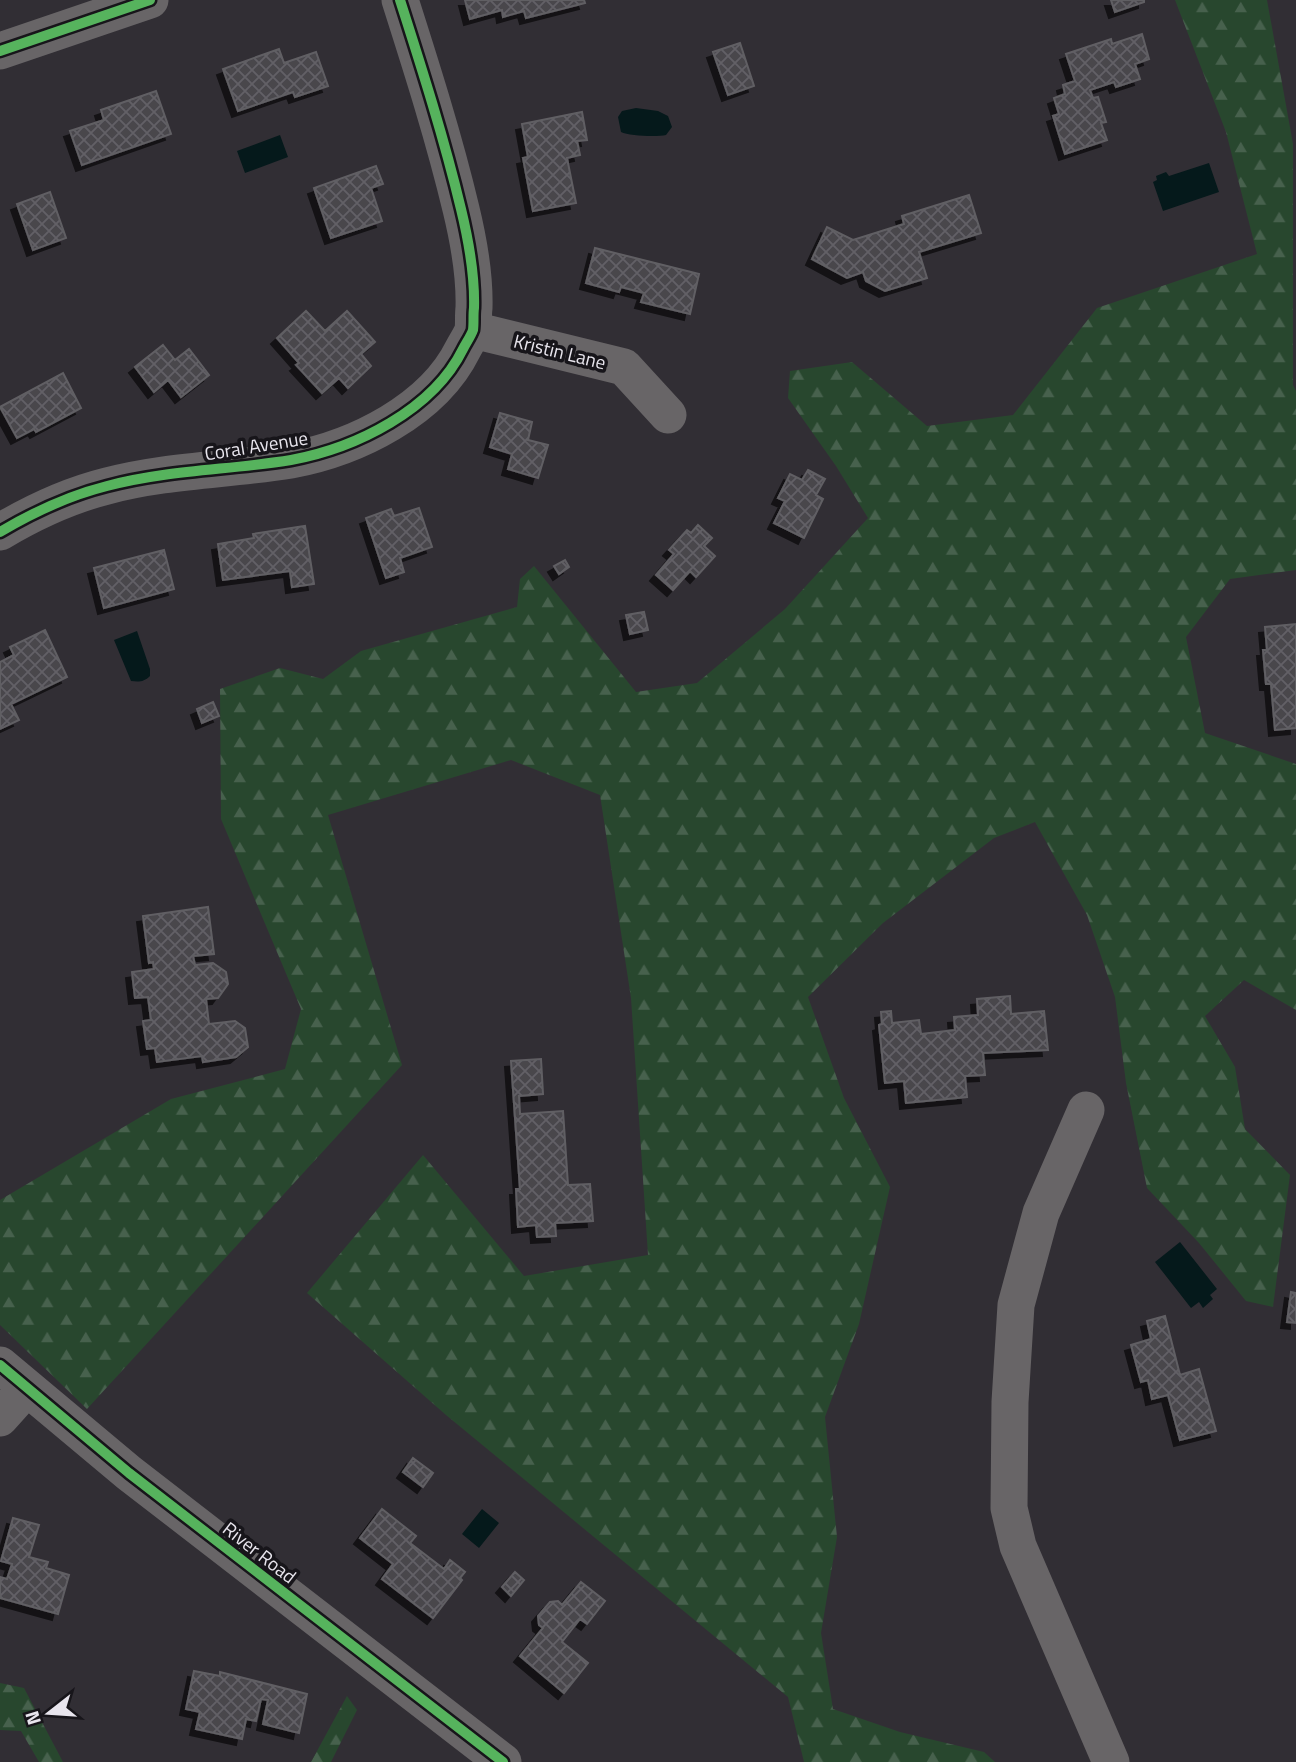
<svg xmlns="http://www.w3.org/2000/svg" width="1296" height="1762" font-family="'Titillium Web',sans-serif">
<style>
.forest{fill:url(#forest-firs)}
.water{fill:#05191b}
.building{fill:url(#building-cross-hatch);stroke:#615f64;stroke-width:2;filter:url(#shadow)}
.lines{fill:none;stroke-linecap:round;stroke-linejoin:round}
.minor{stroke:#686567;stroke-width:37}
.cycleway-casing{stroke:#17151a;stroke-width:15}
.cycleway{stroke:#56b35d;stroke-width:10}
.labels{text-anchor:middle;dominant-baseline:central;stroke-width:7;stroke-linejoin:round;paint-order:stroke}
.street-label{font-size:19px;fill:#e8e5ed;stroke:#17151a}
</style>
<defs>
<pattern id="forest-firs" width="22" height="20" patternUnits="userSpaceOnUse" patternTransform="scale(1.75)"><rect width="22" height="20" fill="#28472e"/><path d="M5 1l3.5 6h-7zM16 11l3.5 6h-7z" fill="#47614d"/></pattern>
<pattern id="building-cross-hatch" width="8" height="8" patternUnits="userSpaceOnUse" patternTransform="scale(1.75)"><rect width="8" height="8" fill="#48464c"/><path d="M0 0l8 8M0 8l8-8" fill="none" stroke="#626166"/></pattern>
<filter id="shadow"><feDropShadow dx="-6" dy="6" stdDeviation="0" flood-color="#0009"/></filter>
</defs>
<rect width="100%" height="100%" fill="#312e34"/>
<path class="forest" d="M 1175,0 L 1267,0 L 1293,144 L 1293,385 L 1296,391 L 1296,570 L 1230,579 L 1186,637 L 1205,733 L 1296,764 L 1296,1010 L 1244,980 L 1205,1016 L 1235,1067 L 1245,1129 L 1290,1175 L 1273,1307 L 1246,1301 L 1199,1243 L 1147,1188 L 1126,1083 L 1115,997 L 1087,915 L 1035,822 L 994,838 L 883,923 L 808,997 L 844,1098 L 890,1187 L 859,1324 L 825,1417 L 837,1537 L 821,1633 L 833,1709 L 900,1732 L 984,1752 L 995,1762 L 804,1762 L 788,1697 L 446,1415 L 307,1293 L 423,1155 L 524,1276 L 648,1255 L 631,998 L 600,795 L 511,760 L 328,815 L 402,1065 L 87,1409 L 0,1325 L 0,1200 L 171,1099 L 285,1069 L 301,1009 L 221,819 L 220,689 L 280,668 L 323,679 L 361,651 L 517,607 L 520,579 L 534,566 L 636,692 L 697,683 L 785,609 L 868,518 L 836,466 L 788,398 L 790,371 L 852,362 L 927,426 L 1013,415 L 1097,308 L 1257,254 L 1226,132 Z
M 0,1683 L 24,1688 L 63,1762 L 39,1762 L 21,1731 L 0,1730 Z
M 347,1696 L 357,1710 L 331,1762 L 311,1762 Z"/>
<path class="water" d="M 636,108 L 658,111 L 668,116 L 672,127 L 666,135 C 657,137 629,136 621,132 L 618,117 L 622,111 Z
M 280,135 L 288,157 L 245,173 L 237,151 Z
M 1209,163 L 1219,192 L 1163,211 L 1153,182 L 1157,180 L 1156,176 L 1166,172 L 1169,176 Z
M 137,631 L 150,669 L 150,676 C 144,682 139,682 131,681 L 114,640 Z
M 1180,1242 L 1217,1289 L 1210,1295 L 1213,1299 L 1203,1308 L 1199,1302 L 1191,1308 L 1155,1262 Z
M 482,1509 L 499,1523 L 479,1548 L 462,1534 Z"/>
<path class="building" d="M 465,0 L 584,0 L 585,3 L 526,18 L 524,11 L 503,17 L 502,10 L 470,19 Z
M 1111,0 L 1144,0 L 1144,2 L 1115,12 Z
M 1142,34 L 1149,59 L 1135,64 L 1140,79 L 1116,87 L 1114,82 L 1090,90 L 1093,98 L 1098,97 L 1106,122 L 1101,123 L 1107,140 L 1065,154 L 1053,116 L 1059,114 L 1054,98 L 1065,94 L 1063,85 L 1075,81 L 1066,54 L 1111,39 L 1112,44 Z
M 740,43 L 754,86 L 728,95 L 713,52 Z
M 279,49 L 284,63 L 316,52 L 328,86 L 295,97 L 293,92 L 238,111 L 223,69 Z
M 156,91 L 171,134 L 82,165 L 70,131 L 104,120 L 101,110 Z
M 582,112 L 587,140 L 577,141 L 580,155 L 567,158 L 576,203 L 533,211 L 523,158 L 528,157 L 522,124 Z
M 376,166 L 383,184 L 371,188 L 382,221 L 331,238 L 314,188 Z
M 50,192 L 66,238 L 33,250 L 17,204 Z
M 969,195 L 981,233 L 919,252 L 927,278 L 885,291 L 866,281 L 863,272 L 847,278 L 812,259 L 827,227 L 853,240 L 904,224 L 902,216 Z
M 595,248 L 699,274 L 690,314 L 641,302 L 644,293 L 621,287 L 619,292 L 586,283 Z
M 306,311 L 325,331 L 347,311 L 375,342 L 361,354 L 371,366 L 348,388 L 339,378 L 322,393 L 296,365 L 299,363 L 277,338 Z
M 163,345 L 175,360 L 189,349 L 209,375 L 181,397 L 168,380 L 154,392 L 135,367 Z
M 63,373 L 81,408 L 36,432 L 34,429 L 17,438 L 0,407 Z
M 500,413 L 532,422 L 528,440 L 548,445 L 538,478 L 508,469 L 512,454 L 490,447 Z
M 808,470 L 825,479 L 816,495 L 823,499 L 804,538 L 774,523 L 785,501 L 778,498 L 790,474 L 802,480 Z
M 419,508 L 432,547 L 400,558 L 404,572 L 386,578 L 366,518 L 391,509 L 394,516 Z
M 698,525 L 712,538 L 704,546 L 715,556 L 696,577 L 690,571 L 673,590 L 656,575 L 674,554 L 669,550 L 687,530 L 691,533 Z
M 305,526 L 314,584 L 292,587 L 290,571 L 223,580 L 218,544 L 254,538 L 253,534 Z
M 164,550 L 174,589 L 104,608 L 94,568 Z
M 565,560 L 569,567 L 559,574 L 554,566 Z
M 644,612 L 648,630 L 630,634 L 626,615 Z
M 1296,624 L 1296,728 L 1275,730 L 1271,684 L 1266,684 L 1263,650 L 1267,650 L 1265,627 Z
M 45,630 L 67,677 L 11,704 L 19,720 L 0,729 L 0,662 L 14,655 L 10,647 Z
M 213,702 L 219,716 L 202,723 L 197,709 Z
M 208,907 L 214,954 L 193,956 L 195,965 L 213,963 L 226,972 L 228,984 L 218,998 L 206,999 L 209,1024 L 235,1021 L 245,1028 L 248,1047 L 236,1057 L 203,1062 L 202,1056 L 157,1062 L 155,1048 L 147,1049 L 143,1021 L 151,1020 L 148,997 L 135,998 L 132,972 L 154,969 L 153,962 L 149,963 L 143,916 Z
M 1010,996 L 1011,1014 L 1044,1011 L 1048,1050 L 983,1053 L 985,1075 L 965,1076 L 967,1097 L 906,1103 L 904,1081 L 885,1083 L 879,1025 L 882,1024 L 881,1012 L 891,1011 L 892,1023 L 919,1020 L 921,1034 L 955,1030 L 954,1017 L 978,1015 L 977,999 Z
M 541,1059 L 543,1094 L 519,1096 L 520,1114 L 563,1111 L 568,1185 L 590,1184 L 593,1221 L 555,1223 L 556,1236 L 537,1237 L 536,1225 L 518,1227 L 516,1189 L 520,1189 L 511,1061 Z
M 1291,1292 L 1296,1293 L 1296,1323 L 1287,1322 Z
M 1165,1316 L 1180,1375 L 1199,1369 L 1216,1431 L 1180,1440 L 1168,1395 L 1152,1399 L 1148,1380 L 1141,1382 L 1131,1345 L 1151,1339 L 1147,1321 Z
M 413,1458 L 433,1473 L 423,1487 L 403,1472 Z
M 382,1509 L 416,1536 L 410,1543 L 444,1569 L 450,1560 L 465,1572 L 460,1578 L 462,1580 L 433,1618 L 382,1579 L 393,1564 L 360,1538 Z
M 13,1518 L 39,1525 L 29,1557 L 48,1562 L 46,1568 L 69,1575 L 58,1614 L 0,1598 L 0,1577 L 7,1579 L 12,1564 L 1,1561 Z
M 515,1572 L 524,1580 L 511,1596 L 502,1587 Z
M 581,1582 L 605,1601 L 587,1624 L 580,1619 L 562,1642 L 588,1663 L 564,1693 L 520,1656 L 543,1628 L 539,1625 L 538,1616 L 550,1602 L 558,1601 L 562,1605 Z
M 194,1671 L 220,1676 L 220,1672 L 307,1694 L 299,1733 L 263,1724 L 268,1700 L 261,1699 L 256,1721 L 246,1719 L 242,1739 L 196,1729 L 200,1712 L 186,1709 Z"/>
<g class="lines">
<path class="minor" d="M 0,51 L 150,0
M 473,330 L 624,367 L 668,415
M 0,532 C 32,513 71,495 107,486 C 167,470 230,470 291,460 C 356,448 433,410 463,349 C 466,343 471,336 473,330 C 474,323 473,315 474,308 C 475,274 469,242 461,209 C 444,138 422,69 400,0
M 1086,1110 L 1041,1213 L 1016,1305 L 1010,1402 L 1009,1508 L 1018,1546 L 1111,1762
M 0,1365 L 129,1473 L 503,1762
M 0,1418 L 26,1389"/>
<g class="cycleway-casing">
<path id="cycleway" d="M 0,51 L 150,0
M 0,532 C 32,513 71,495 107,486 C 167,470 230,470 291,460 C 356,448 433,410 463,349 C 466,343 471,336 473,330 C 474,323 473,315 474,308 C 475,274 469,242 461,209 C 444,138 422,69 400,0
M 0,1365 L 129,1473 L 503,1762"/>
</g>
<use href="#cycleway" class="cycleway"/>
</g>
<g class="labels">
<g class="street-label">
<text transform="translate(560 351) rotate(14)">Kristin Lane</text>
<text transform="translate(256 445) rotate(-9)">Coral Avenue</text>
<text transform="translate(260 1552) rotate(38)">River Road</text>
</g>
</g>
<g transform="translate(49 1713) rotate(253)" stroke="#17151a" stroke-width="5" paint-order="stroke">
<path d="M0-5L12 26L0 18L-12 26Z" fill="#e8e5ed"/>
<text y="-10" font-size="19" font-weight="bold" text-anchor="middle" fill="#e8e5ed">N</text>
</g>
</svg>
